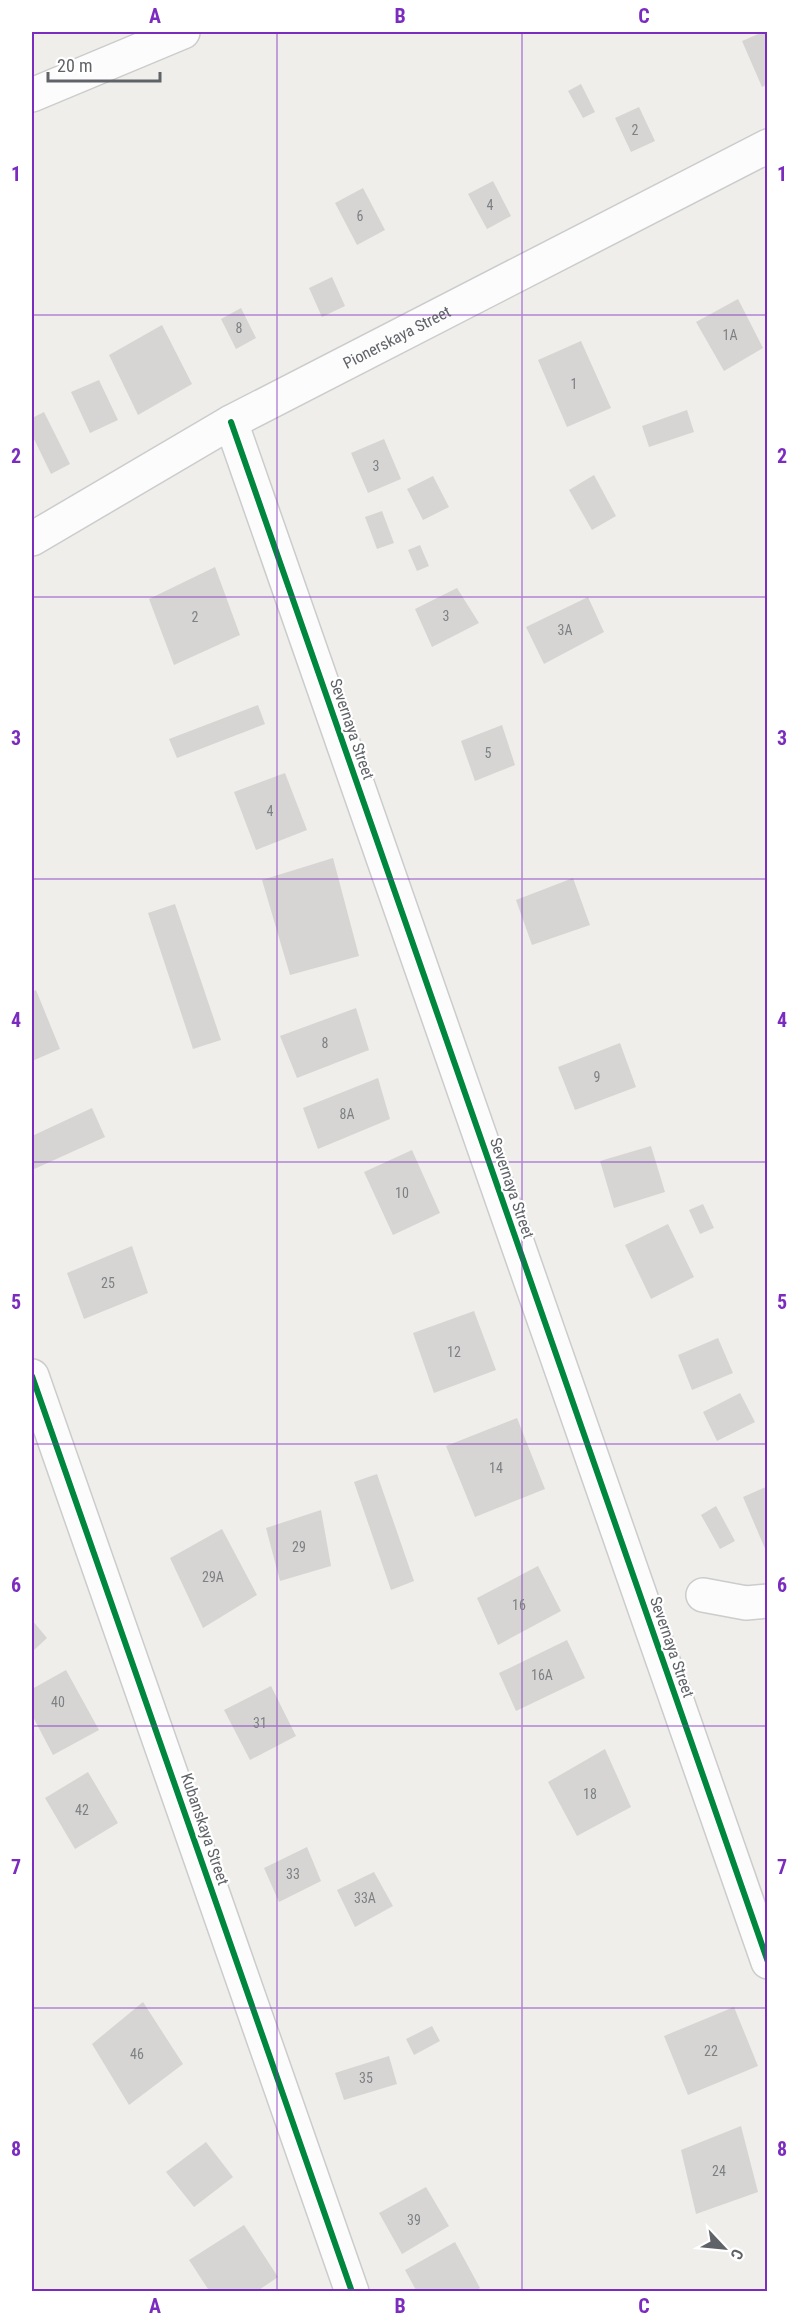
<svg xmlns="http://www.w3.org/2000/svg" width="799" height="2323" font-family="'Roboto Condensed',sans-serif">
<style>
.building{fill:#d6d5d3}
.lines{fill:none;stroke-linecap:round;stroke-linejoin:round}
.minor-casing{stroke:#cbcccc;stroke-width:36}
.minor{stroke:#fdfcfc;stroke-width:33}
.cycleway-casing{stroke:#fff;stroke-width:10}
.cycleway{stroke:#00873e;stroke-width:6}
.grid{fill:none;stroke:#7b2cbf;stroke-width:1.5;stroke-opacity:0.55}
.labels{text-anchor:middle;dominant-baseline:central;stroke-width:4.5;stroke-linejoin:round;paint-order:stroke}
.number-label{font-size:14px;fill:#7e8184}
.street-label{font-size:16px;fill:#5f6368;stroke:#fff}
.neatline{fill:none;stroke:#7b2cbf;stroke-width:2}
.grid-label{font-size:20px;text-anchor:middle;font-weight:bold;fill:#7b2cbf}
</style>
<rect width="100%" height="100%" fill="#efeeea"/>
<path class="building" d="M 763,32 L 768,32 L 768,84 L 762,87 L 742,41 Z
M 581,84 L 595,112 L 583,118 L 568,91 Z
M 639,107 L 655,141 L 631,152 L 615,118 Z
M 493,181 L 511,216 L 487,229 L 468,194 Z
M 363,188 L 385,230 L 357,245 L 335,203 Z
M 332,277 L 345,306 L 322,317 L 309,288 Z
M 738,299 L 763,348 L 724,371 L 696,322 Z
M 241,308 L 256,338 L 236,349 L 221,319 Z
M 162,325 L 192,384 L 138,415 L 109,355 Z
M 581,341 L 611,408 L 567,427 L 538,360 Z
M 99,380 L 118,420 L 90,433 L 71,392 Z
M 687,410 L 694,432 L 649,447 L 642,426 Z
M 44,412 L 70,464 L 51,474 L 32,435 L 32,418 Z
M 384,439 L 401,479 L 368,493 L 351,453 Z
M 594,475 L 616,516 L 592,530 L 569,490 Z
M 433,476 L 449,507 L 423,520 L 407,489 Z
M 382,511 L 394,543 L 377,549 L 365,517 Z
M 420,545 L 429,566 L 417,571 L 408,550 Z
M 215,567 L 240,635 L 174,665 L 149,599 Z
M 457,588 L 479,623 L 432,647 L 415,609 Z
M 588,597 L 604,632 L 544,664 L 526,627 Z
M 258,705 L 265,724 L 177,758 L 169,739 Z
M 502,725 L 515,765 L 475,781 L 461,741 Z
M 285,773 L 307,830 L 256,850 L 234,792 Z
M 333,858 L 359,956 L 290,975 L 262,880 Z
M 573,878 L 590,925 L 532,945 L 516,900 Z
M 175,904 L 221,1040 L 193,1049 L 148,913 Z
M 36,990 L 60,1049 L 32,1061 L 32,992 Z
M 356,1008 L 369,1050 L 297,1078 L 280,1036 Z
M 620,1043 L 636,1087 L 575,1110 L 558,1067 Z
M 378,1078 L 390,1119 L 318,1149 L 303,1108 Z
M 92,1108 L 105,1137 L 32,1170 L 32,1136 Z
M 651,1146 L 665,1192 L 614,1208 L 600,1161 Z
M 412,1150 L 440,1213 L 393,1235 L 364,1172 Z
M 703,1204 L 714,1228 L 700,1234 L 689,1210 Z
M 668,1224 L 694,1277 L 651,1299 L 625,1245 Z
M 132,1246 L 148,1293 L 84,1319 L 67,1273 Z
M 474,1311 L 496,1370 L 434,1393 L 413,1333 Z
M 718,1338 L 733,1373 L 692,1390 L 678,1355 Z
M 740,1393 L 755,1422 L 717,1441 L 703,1412 Z
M 517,1418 L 545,1489 L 475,1517 L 446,1446 Z
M 377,1474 L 414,1581 L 391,1590 L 354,1482 Z
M 768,1486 L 768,1550 L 766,1551 L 743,1497 Z
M 716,1506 L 735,1541 L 720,1549 L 701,1515 Z
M 321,1510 L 331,1566 L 280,1581 L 266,1528 Z
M 222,1529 L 257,1595 L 203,1628 L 170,1558 Z
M 538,1566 L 561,1611 L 498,1645 L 477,1598 Z
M 32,1620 L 47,1638 L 32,1652 Z
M 567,1640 L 585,1678 L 516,1711 L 499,1673 Z
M 66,1670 L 99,1730 L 53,1755 L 32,1715 L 32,1689 Z
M 271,1686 L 296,1736 L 250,1760 L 224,1710 Z
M 605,1749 L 631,1807 L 577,1836 L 548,1782 Z
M 88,1772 L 118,1823 L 75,1849 L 45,1798 Z
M 307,1847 L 321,1881 L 279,1902 L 264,1868 Z
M 374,1872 L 393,1906 L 355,1927 L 337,1890 Z
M 143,2002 L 183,2064 L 129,2105 L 92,2044 Z
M 734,2007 L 758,2066 L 688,2095 L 664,2036 Z
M 432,2026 L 440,2041 L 414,2055 L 406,2039 Z
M 389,2056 L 397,2084 L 344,2100 L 335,2073 Z
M 741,2126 L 758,2192 L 696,2214 L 681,2150 Z
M 206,2142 L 233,2177 L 194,2207 L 166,2172 Z
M 426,2187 L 449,2226 L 402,2254 L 379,2213 Z
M 244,2225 L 278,2277 L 256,2292 L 210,2292 L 189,2260 Z
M 455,2242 L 480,2288 L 474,2292 L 417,2292 L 405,2270 Z"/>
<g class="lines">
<g class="minor-casing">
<g id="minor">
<path d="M 32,95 L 183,32"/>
<path d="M 231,422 L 768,1962"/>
<path id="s1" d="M 32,539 L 231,422 L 768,146"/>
<path d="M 32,1376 L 352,2292"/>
<path d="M 703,1595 L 746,1603 L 768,1601"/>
</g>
</g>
<use href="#minor" class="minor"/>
<g class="cycleway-casing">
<path id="cycleway" d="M 231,422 L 768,1962
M 32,1376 L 352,2292"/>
</g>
<use href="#cycleway" class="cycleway"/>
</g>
<path class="grid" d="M 277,32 L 277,2292M 522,32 L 522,2292M 32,315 L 768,315M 32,597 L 768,597M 32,879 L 768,879M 32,1162 L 768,1162M 32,1444 L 768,1444M 32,1726 L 768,1726M 32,2008 L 768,2008"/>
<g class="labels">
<g class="number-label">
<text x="635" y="130">2</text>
<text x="490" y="205">4</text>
<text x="360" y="216">6</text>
<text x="239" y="328">8</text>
<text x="730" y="335">1А</text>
<text x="574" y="384">1</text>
<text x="376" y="466">3</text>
<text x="446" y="616">3</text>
<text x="195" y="617">2</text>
<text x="565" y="630">3А</text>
<text x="488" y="753">5</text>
<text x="270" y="811">4</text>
<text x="325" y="1043">8</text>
<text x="597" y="1077">9</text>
<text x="347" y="1114">8А</text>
<text x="402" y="1193">10</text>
<text x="108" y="1283">25</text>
<text x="454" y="1352">12</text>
<text x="496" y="1468">14</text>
<text x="299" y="1547">29</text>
<text x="213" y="1577">29А</text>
<text x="519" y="1605">16</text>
<text x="542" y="1675">16А</text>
<text x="58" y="1702">40</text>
<text x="260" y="1723">31</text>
<text x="590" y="1794">18</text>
<text x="82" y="1810">42</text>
<text x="293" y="1874">33</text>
<text x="365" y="1898">33А</text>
<text x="711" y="2051">22</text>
<text x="137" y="2054">46</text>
<text x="366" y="2078">35</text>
<text x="719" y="2171">24</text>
<text x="414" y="2220">39</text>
</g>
<g class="street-label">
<text stroke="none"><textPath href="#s1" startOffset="417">Pionerskaya Street</textPath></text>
<text transform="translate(352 729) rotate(71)">Severnaya Street</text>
<text transform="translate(512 1188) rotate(71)">Severnaya Street</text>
<text transform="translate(672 1647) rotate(71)">Severnaya Street</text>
<text transform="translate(205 1829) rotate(71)">Kubanskaya Street</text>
</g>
</g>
<rect width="799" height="2323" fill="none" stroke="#ffffff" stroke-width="66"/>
<g transform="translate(724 2248) rotate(116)" stroke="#ffffff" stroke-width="4.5" paint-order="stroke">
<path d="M0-4.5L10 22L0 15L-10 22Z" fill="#5f6368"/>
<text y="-9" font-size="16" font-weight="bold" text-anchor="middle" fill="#5f6368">С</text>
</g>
<path d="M48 72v9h112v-9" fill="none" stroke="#5f6368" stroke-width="3"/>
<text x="57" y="72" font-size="18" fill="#5f6368" stroke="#ffffff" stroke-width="4.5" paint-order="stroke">20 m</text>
<rect x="33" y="33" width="733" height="2257" class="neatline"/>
<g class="grid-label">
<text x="155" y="23">A</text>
<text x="400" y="23">B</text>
<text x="644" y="23">C</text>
<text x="16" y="181">1</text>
<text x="782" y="181">1</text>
<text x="16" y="463">2</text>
<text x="782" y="463">2</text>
<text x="16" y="745">3</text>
<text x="782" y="745">3</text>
<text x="16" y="1027">4</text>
<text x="782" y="1027">4</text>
<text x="16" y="1309">5</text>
<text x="782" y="1309">5</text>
<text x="16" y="1592">6</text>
<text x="782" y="1592">6</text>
<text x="16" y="1874">7</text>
<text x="782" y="1874">7</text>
<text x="16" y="2156">8</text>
<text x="782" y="2156">8</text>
<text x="155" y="2313">A</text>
<text x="400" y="2313">B</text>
<text x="644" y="2313">C</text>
</g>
</svg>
